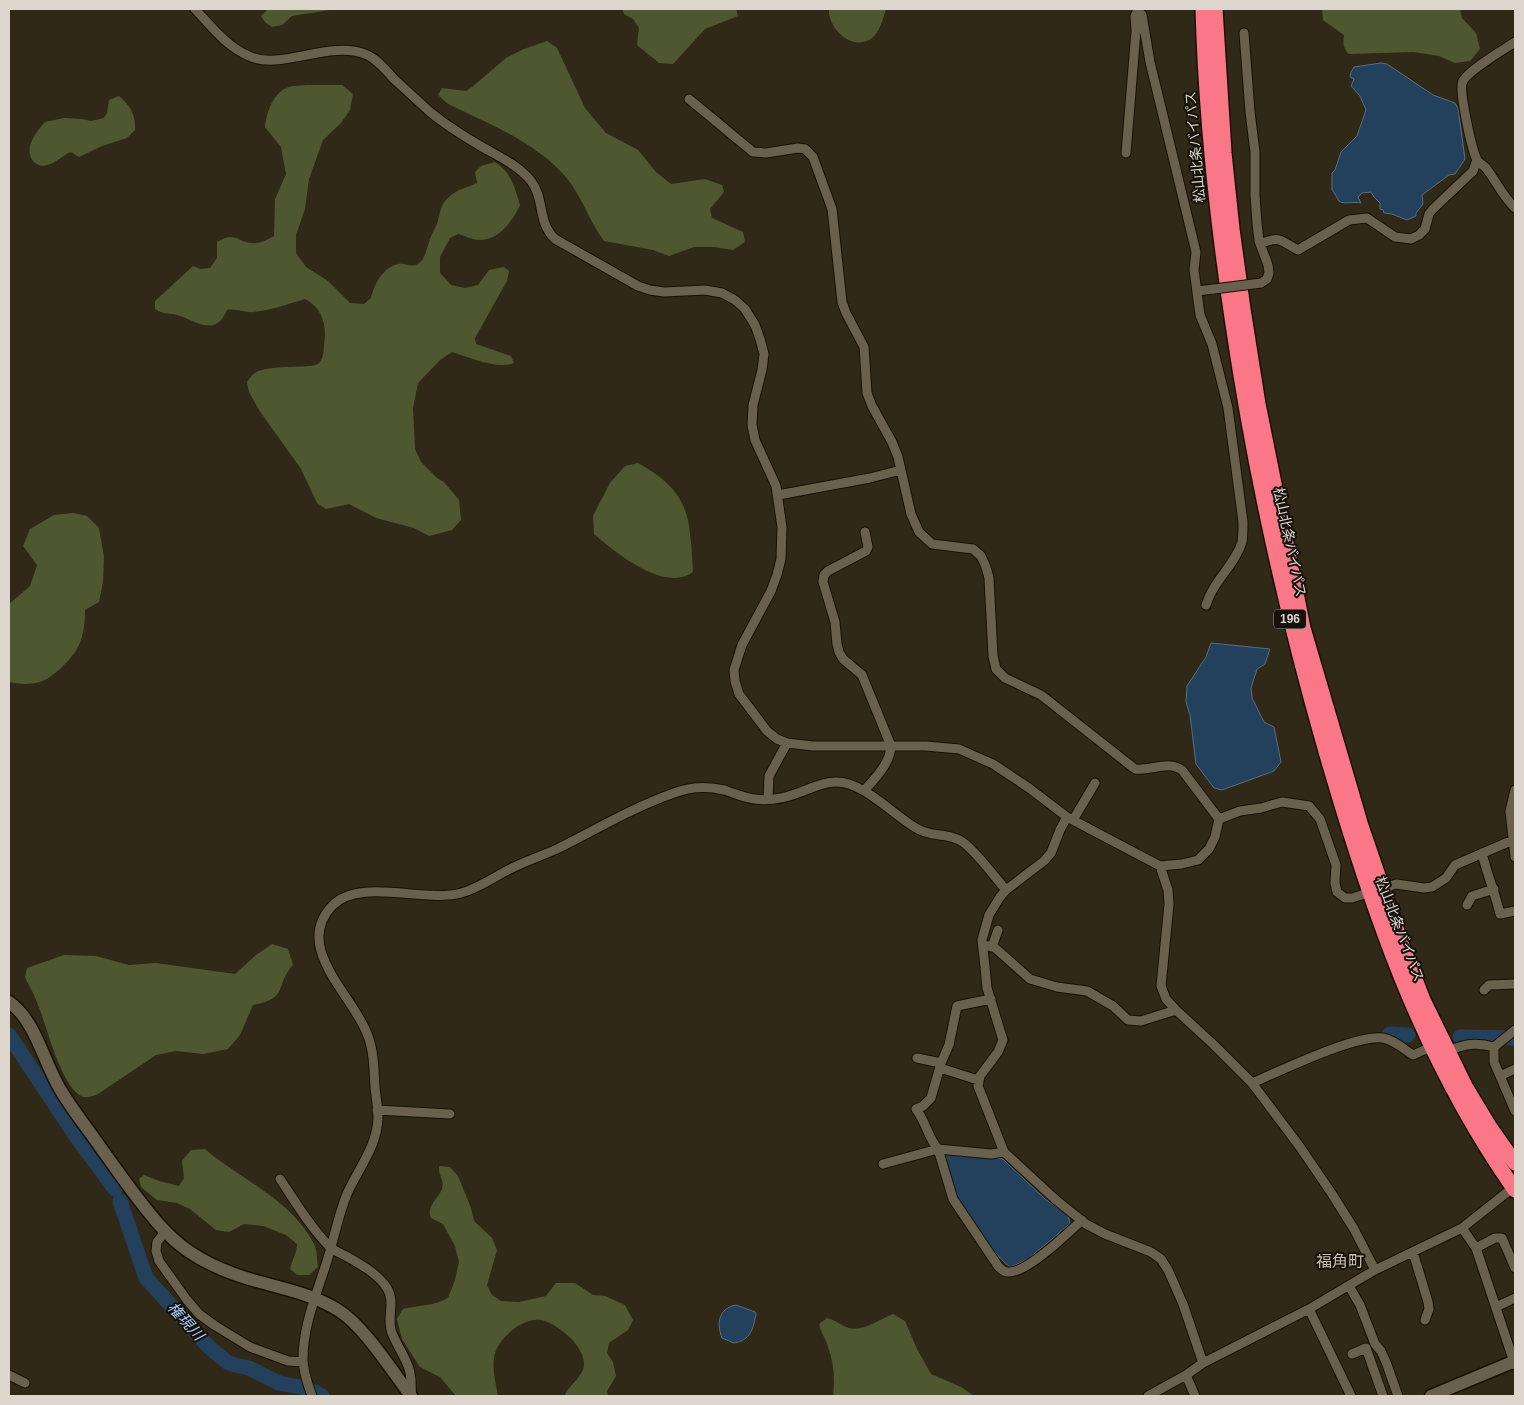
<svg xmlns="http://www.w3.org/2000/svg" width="1524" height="1405" font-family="Arial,'Noto Sans JP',sans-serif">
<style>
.forest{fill:#4e5730}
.water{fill:#23415c;stroke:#5a6e7e}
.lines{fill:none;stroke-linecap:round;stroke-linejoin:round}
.river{stroke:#23415c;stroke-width:15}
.street-casing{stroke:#191103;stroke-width:11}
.secondary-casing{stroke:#191103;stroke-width:15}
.highway-casing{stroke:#191103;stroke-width:18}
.street{stroke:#6a604e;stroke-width:9}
.secondary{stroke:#6a604e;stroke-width:12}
.highway{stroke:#fa7788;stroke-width:15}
.street-bridge-casing{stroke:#191103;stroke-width:11;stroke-linecap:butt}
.street-bridge{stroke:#6a604e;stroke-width:9}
.labels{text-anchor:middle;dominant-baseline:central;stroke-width:4;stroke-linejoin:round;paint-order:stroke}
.shield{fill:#16120b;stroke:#a19b92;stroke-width:1}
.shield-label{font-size:12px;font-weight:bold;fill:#dcd6cc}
.street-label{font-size:14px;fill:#dcd6cc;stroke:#16120b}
.water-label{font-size:15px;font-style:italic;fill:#a6cff8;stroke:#16120b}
.quarter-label{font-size:16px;fill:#c9bfaa;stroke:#16120b}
</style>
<rect width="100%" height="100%" fill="#312918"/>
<path class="forest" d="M 268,9 L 336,9 L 292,16 L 282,25 L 272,27 L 265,22 L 261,16 Z
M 622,9 L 736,9 L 738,16 L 705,29 L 673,64 L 659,63 L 637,45 L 639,28 L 633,19 L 624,14 Z
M 829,9 L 886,9 C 883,19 879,35 869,40 C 850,50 828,28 829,9 Z
M 1322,9 L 1460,9 L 1462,18 L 1476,33 L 1480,49 L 1470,61 L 1455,63 L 1439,56 L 1414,52 L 1349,54 C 1343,48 1343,44 1344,35 L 1323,20 Z
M 547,41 L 557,48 L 585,108 L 606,133 L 638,150 L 656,172 L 671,184 L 705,179 L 722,185 L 724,192 L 710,209 L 712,218 L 743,232 L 745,242 L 733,250 L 714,247 L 694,247 L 669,256 L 653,250 L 604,241 C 589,221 582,196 565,176 C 534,141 489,124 448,104 L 438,95 L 442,88 L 466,91 L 472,87 L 506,58 L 524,49 Z
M 306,85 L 342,85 L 353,94 L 350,110 L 341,123 L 323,140 L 309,179 L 305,209 L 296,235 L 296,253 L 306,267 L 328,281 L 350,303 L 364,304 L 371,298 C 374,285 383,267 398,264 C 407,262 413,271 422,260 C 426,254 427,248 429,242 C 431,235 434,230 437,224 C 440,214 440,204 449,197 C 457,189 467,188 477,183 L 475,172 L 481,166 L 495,162 C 511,172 515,188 520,205 C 512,223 495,245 473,239 C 468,238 463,235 458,234 L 450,238 L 440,257 L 440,273 L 451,285 L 465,288 L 478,285 L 489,270 L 504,267 L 509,271 L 507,281 L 475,338 L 476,344 L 511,356 L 514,363 C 498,370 468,357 452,352 L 440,360 L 418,383 L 413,408 L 415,449 L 421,462 L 437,478 L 444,482 L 459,500 L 461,520 L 452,530 L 429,536 L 414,528 L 376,518 L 349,504 L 326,509 L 317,503 L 301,469 L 259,410 L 249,392 L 247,382 C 249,379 252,375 255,373 C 271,363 312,370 319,363 C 323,359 324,351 324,345 C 327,326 323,308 305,299 C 288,304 272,310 254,312 C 244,313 237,308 227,310 C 215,338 197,321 177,315 C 169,313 162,314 155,309 L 155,301 L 193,266 L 200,269 L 210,268 L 217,258 L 217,242 C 236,231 235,241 251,243 C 260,244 267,240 274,236 L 275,199 L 286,174 L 281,147 L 265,127 C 266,113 274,91 289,87 C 294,85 301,86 306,85 Z
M 119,96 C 130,105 136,115 135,130 L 127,138 L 102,146 L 79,157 L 71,152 C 62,155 57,163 47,165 C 42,167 37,165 33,161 C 23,148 37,131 45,122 L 64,118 L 82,119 L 91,121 L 104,118 L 107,113 L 109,100 Z
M 638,463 C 668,480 687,497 690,534 C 692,547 692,559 693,572 C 665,593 616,553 594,534 L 593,516 L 610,483 L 625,466 Z
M 73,513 L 87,516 L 99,528 L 104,557 L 103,582 L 99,602 L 85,610 C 85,622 84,634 79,645 C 74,657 53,678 40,682 C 30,685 18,684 9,682 L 9,604 L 30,586 L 37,565 L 23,546 L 30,529 L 54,515 Z
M 272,944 L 288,949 L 293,965 C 274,986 290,998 253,1005 L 240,1035 L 228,1049 L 203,1054 L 176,1051 L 156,1055 L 98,1094 C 93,1096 88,1098 83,1097 C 61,1088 47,1026 38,1005 C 35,995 29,986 25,977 L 27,968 L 64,955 L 96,956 L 129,965 L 156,963 L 235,974 L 256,955 Z
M 205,1149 C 241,1180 291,1199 314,1244 C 317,1250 317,1259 318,1267 L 309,1275 L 297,1275 L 290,1269 C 292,1260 297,1253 297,1244 L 286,1235 L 263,1226 L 244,1224 L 229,1232 L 216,1230 L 190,1209 L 177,1203 L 157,1200 L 141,1187 L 139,1179 L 144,1175 L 159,1181 L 179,1186 L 184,1178 L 182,1161 L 191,1150 Z
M 439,1166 L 450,1167 L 458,1176 L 471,1208 L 474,1221 L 492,1238 L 497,1250 L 487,1285 L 492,1295 L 501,1301 L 519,1302 L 546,1296 L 556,1283 L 575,1283 L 593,1295 L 605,1296 L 625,1305 L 633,1320 L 628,1330 L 609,1343 L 607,1353 L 613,1362 L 616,1376 L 607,1391 L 608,1396 L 567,1396 L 565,1394 C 571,1384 583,1376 584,1365 C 585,1347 561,1327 545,1321 C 525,1314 496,1339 494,1358 C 492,1371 496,1384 498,1396 L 456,1396 L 440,1377 L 420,1367 L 402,1339 L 397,1319 L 403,1309 C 419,1305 435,1306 448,1298 L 455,1280 L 459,1262 L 455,1246 L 443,1224 L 431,1218 C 426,1206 438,1199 442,1189 C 445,1180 438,1176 439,1166 Z
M 893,1314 L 905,1321 L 917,1349 L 931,1374 L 961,1387 L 974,1396 L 833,1396 C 835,1380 834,1363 828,1347 C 826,1339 821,1333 819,1324 L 827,1318 C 836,1320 841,1326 849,1328 C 864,1332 879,1319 893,1314 Z"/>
<path class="water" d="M 1381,63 L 1387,64 L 1433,95 L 1455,103 L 1458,108 L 1465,159 L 1455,174 L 1449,175 L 1422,195 L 1423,204 L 1416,213 L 1416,216 L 1407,220 L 1392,214 L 1384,213 L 1383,210 L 1380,209 L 1380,203 L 1374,197 L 1371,192 L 1362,193 L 1358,197 L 1361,203 C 1355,201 1343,205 1339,201 C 1336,197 1336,194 1332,190 L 1332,173 L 1335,170 L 1341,152 L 1357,136 L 1366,110 L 1360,96 L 1351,86 L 1354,79 L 1350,77 L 1351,72 L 1354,67 Z
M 1211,643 L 1270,649 L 1265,664 L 1257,669 L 1251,688 L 1252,698 L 1264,722 L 1274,727 L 1281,762 L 1274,771 L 1222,790 L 1214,788 L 1196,764 L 1190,715 L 1186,702 L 1187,686 L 1206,657 Z
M 947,1154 L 1003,1159 L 1046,1200 L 1068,1215 L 1070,1224 L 1028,1259 L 1011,1267 C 999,1262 963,1211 957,1197 C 952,1184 948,1170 944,1157 Z
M 736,1305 L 755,1312 L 756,1314 C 753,1329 751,1340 734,1343 L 722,1338 C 716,1323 719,1308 736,1305 Z"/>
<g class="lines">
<path class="river" d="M 1390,1034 L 1408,1035
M 9,1035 L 76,1136 L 115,1189
M 1460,1037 L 1515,1038
M 120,1201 L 146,1278 L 209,1347 L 227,1362 L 235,1365 L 249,1368 L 279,1383 L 305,1388
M 315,1392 L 322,1396"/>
<g class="street-casing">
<path id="street" d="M 195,9 C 211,26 226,46 249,56 C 280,71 329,40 365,54 C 376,58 386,70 394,79 C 406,90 418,101 430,112 C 447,126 465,137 484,148 C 500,157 519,166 531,181 C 545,199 537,222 555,239 L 638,286 L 650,290 L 664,292 L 705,290 L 722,293 L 735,300 L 745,309 L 755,325 L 760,339 L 764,354 L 762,370 L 753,405 L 752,425 L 755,440 L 776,486 L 782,527 L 781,559 L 777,575 L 771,591 L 742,645 L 734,670 L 735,681 L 739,694 L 767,731 L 777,739 L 787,743 L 813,746 L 926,746 L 959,749 L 993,764 L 1029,788 L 1067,817 L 1160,866 L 1182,864 L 1198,860 L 1209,849 L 1215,837 L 1219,819
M 1244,33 L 1250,112 L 1255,152 L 1255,196 L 1257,223 L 1259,241 L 1268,265 L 1269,273 L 1267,279 L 1261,283
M 1515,42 C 1503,50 1469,70 1463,81 C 1458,89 1472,150 1477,160 C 1479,163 1483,165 1486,168 C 1496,181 1503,197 1515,208
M 689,99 L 753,152 L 766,153 L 798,148 L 805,149 L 813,157 L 832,209 L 842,302 L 846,313 L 864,347 L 867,393 L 872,406 L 892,442 L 898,457 L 911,514 L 919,532 L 932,544 L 973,549 L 981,556 L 986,567 L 989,578 L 993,656 L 996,669 L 1005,678 L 1041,695 L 1135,769 C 1151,771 1168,760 1182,770 L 1219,819
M 1126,153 L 1136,31 L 1135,16 L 1137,12 L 1140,13 L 1142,15 L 1150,62 L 1196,252 L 1194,270 L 1200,315 L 1212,344 L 1228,408 L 1243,522 C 1243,528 1243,536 1242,542 C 1235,565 1213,581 1206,605
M 1260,244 C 1281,235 1280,241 1298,250 L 1349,220 L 1367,218 L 1395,237 L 1411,239 L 1419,235 L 1425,229 L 1429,214 L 1433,209 L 1473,171 L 1477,160
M 1197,291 L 1214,289
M 778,495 L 870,478 L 901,470
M 1515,790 L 1510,811 L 1515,857
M 864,791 C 875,778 890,764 891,746 L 862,675 L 843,659 L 839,652 L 837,644 L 835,622 L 823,582 L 824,575 L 828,571 L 866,551 L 868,547 L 865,532
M 768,799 L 769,776 L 787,743
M 1067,817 L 1060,830 L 1051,853 L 1044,861 L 1006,890 L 1000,897 L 989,915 L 982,940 L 985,967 L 987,988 L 1003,1040 L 998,1052 L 980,1076 L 978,1086 L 1004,1152 L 1056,1200 L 1086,1224 L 1105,1234 L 1151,1252 L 1161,1259 L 1168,1270 L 1183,1304 L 1203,1363
M 1219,819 L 1240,811 L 1261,808 L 1282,802 L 1309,806 L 1320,819 L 1336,865 L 1335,883 L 1337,892 L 1345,898 L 1352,898 L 1396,884 L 1424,888 L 1432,887 L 1446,878 L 1455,865 L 1513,840
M 1073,820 L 1095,783
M 1482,853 C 1487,874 1495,893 1500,914 L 1515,911
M 1160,866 L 1168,890 L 1169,904 L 1161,986 L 1166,999 L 1176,1010 L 1214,1045 L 1252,1083 L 1300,1147 L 1332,1194 L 1354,1229 L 1375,1270
M 1467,905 L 1472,896 L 1494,889
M 983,945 L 994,947 L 1030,979 L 1057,987 L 1087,991 L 1113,1006 L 1128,1020 L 1141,1021 L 1176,1010
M 992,947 L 998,930
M 1484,990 L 1489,985 L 1515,984
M 991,999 L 957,1006 L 949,1045 L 941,1063 L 931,1098 L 923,1106 L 916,1109 C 926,1122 928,1138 938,1149 L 953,1199 L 998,1266 C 1001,1269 1003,1272 1008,1272 C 1026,1274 1068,1233 1082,1220
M 1515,1030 L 1494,1047 L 1494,1062 L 1515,1111
M 1448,1051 C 1465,1044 1476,1042 1494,1047
M 917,1058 L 941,1063
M 940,1068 L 978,1080
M 1500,1076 L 1515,1069
M 1252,1083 C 1280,1071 1356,1034 1383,1038 C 1394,1040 1404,1049 1413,1055 L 1431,1047
M 377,1110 L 450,1114
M 883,1164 L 938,1149 L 991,1154 L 1004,1152
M 280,1179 C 295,1201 310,1227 329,1246 C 334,1251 340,1253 346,1256 C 360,1264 378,1274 387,1288 C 396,1303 386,1318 392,1333 C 404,1361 413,1363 411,1396
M 1462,1228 L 1476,1248 L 1515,1365
M 165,1232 L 157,1242 L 156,1251 L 159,1261 L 187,1300 L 199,1314 L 214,1325 L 250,1347 L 288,1361 L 303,1362
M 1476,1248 L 1495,1238 L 1502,1238 L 1515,1268
M 1413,1252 L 1428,1302 L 1429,1309 L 1425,1320
M 1349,1286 L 1360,1305 L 1375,1344 L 1381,1351 L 1386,1362 L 1398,1396
M 1496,1307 L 1515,1298
M 1309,1309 L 1351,1396
M 1352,1354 L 1366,1348 L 1383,1396
M 9,1375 L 25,1383
M 1186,1375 L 1195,1396
M 312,1396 C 308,1385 303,1372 303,1359 C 303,1325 317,1293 327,1261 C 334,1239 338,1216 347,1194 C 358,1169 377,1147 378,1118 C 378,1108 376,1097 375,1087 C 374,1070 374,1052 368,1036 C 355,997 292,948 332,906 C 359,877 424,903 461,893 C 480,888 495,876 512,868 C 528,860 544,855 559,848 C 597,829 634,807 674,793 C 690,787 707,786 724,790 C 734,793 744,798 755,799 C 769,801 785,798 798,793 C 810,789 822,782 835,782 C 863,781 892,814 916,828 C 931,838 950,832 964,843 C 978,854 994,876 1006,890
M 1148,1396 L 1186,1375 L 1203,1363 L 1309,1309 L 1375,1270 L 1462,1228 L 1515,1186"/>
</g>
<g class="secondary-casing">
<path id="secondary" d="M 9,1002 C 36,1021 43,1061 60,1089 C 72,1110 89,1130 103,1151 C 123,1178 142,1207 165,1231 C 191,1259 225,1273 260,1282 C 288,1290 314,1295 338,1310 C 364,1326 392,1371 411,1396
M 1431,1396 L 1515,1361"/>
</g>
<g class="highway-casing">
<path id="highway" d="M 1203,9 C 1206,114 1217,219 1233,324 C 1254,467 1285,608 1325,748 C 1370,904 1420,1055 1515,1190
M 1215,9 L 1224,153 L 1232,229 L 1243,309 L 1258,404 L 1303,628 L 1361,826 L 1402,946 L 1423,1000 L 1466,1088 L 1489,1126 L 1515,1163"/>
</g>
<use href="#street" class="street"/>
<use href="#secondary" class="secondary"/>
<use href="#highway" class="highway"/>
<g class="street-bridge-casing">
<path id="street-bridge" d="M 1214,289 L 1261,283"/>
</g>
<use href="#street-bridge" class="street-bridge"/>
</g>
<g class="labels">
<rect class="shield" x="1274" y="609.5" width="32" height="19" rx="4"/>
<g class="shield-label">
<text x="1290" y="619">196</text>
</g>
<g class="street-label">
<text transform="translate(1195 147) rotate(-95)">松山北条バイパス</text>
<text transform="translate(1290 542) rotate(78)">松山北条バイパス</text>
<text transform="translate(1400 929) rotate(69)">松山北条バイパス</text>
</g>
<g class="water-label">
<text transform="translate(186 1321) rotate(48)">権現川</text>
</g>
<g class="quarter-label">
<text x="1340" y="1261">福角町</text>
</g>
</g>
<rect width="1524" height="1405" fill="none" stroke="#dcd6cc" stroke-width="20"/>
</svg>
